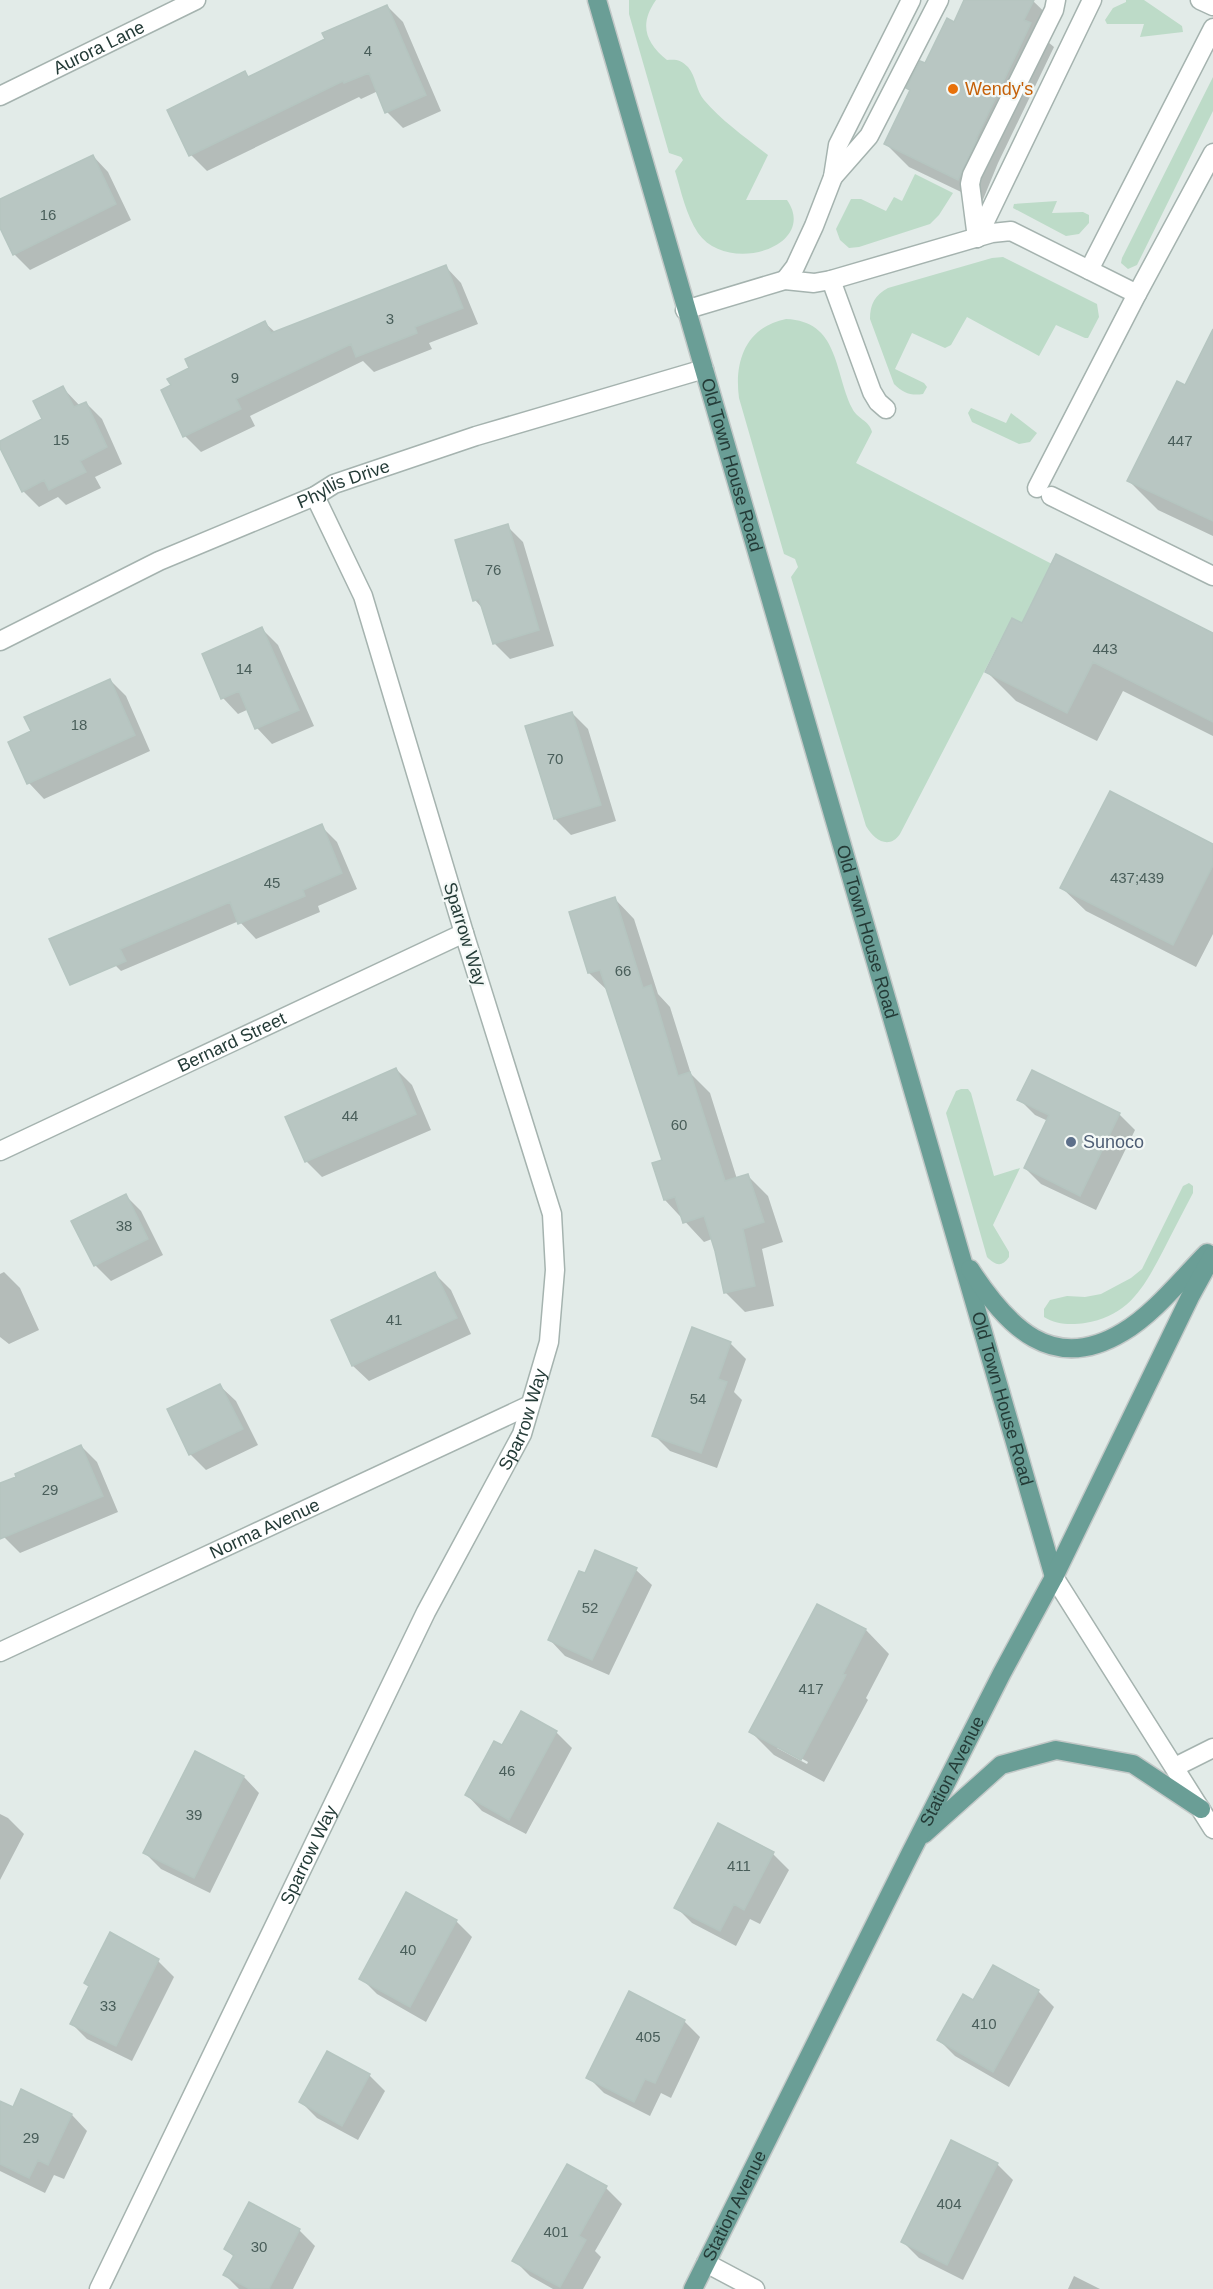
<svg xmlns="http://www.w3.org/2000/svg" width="1213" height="2289" font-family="Arial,sans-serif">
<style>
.green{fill:#bddbc8}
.shadow{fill:#0003;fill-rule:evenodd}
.building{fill:#b8c6c2;stroke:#b5c5c0;stroke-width:1.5}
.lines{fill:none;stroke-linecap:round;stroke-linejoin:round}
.minor-casing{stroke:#a5b3af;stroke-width:21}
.major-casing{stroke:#c2c8c7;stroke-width:21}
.minor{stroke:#fff;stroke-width:18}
.major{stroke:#6a9e96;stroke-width:18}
.food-dot{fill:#e8710a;stroke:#f3f8f6;stroke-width:2}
.service-dot{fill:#5c6f8a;stroke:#f3f8f6;stroke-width:2}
.labels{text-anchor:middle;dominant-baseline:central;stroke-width:4.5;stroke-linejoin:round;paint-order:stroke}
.number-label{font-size:15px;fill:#495e5a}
.street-label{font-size:18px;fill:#243b37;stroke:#f3f8f6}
.food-label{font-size:18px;fill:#c56008;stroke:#f3f8f6;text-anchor:start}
.service-label{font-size:18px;fill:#4e5e75;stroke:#f3f8f6;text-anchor:start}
</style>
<rect width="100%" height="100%" fill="#e2ebe8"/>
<path class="green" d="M 629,0 L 656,0 C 639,24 645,42 667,60 C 676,59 681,60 688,67 C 696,76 696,91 704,100 C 722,121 746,138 768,155 L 746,200 L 787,200 C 819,246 728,276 698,233 C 686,215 681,191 675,171 L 683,160 L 681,157 L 669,153 L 629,14 Z
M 1126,0 L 1144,0 L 1182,26 L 1183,32 L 1140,37 L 1144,24 L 1107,24 L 1105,20 L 1113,8 L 1126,2 Z
M 1213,77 L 1213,111 L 1137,265 L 1128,269 L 1121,263 L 1122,258 Z
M 915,174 L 953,193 L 939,215 L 930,224 L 859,247 L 849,248 L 840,240 L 836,229 L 851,199 L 861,199 L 886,211 L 894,197 L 902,201 Z
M 1057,201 L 1052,213 L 1083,212 L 1089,215 L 1089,223 L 1079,234 L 1066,236 L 1013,208 L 1014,204 Z
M 1003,257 L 1097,304 L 1099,317 L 1088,338 L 1085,338 L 1056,325 L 1039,356 L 967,317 L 951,345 L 945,348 L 912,333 L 895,369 L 924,383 L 927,387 L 923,394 C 911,396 903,393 894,384 L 870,319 C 870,304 875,295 888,288 L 992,258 Z
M 786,319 C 839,321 834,371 852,408 C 857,419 869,420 872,432 L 856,463 L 1052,564 L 1022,623 L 1012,618 L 900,834 C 889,850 874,840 866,826 L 791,577 L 798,567 L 795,559 L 784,554 L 739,398 C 734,361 746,327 786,319 Z
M 971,408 L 1006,423 L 1011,413 L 1037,433 L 1030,442 L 1019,444 L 972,422 L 968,413 Z
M 961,1089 L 968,1089 L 971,1093 L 994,1176 L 1020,1168 L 993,1225 L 1009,1252 L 1009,1257 C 1002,1267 996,1266 987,1257 L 946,1113 L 956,1091 Z
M 1189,1183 L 1193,1186 L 1193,1193 C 1183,1212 1173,1231 1163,1251 C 1144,1287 1129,1316 1085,1323 C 1072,1325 1056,1325 1044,1317 L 1044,1309 L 1050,1300 L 1067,1296 L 1085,1297 L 1101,1294 L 1131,1278 L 1142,1269 L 1183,1186 Z"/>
<path class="shadow" d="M 965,0 L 1032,0 L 1057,24 L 1048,42 L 1054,47 L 998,163 L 982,202 L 909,167 L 886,144 L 925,65 L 954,24 Z
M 387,6 L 403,22 L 441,111 L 403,128 L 387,112 L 378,91 L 361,99 L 359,97 L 207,171 L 191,155 L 245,73 L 250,78 Z
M 93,156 L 108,172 L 131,220 L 30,270 L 14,254 L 0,225 L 0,200 Z
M 446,267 L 461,283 L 478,324 L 429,343 L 432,349 L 374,372 L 363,361 L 250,416 L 255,426 L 201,452 L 185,436 L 173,386 L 191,369 L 265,323 L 276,333 Z
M 1213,332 L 1213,536 L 1158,510 L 1129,481 L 1186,387 Z
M 63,388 L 80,406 L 86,403 L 102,419 L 122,464 L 95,477 L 101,488 L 66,505 L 58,497 L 39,507 L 23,491 L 0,443 L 44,420 Z
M 507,526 L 523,542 L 554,646 L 510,659 L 494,643 L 484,610 L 475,600 Z
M 1023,625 L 1213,635 L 1213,736 L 1123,691 L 1097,741 L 1016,701 L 987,672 Z
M 262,629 L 278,645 L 314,726 L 272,744 L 257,728 L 249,709 L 238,714 L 223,698 Z
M 110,680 L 126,696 L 150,751 L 44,799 L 29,783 L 33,732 Z
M 572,713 L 588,729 L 616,821 L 571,835 L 555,819 L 527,727 Z
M 321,826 L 337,842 L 357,889 L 318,906 L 320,912 L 256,939 L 239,921 L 121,971 L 105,955 L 140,901 Z
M 1213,845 L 1213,934 L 1196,967 L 1086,911 L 1062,888 Z
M 615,899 L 634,919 L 658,994 L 670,1007 L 691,1074 L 710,1093 L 737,1179 L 748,1176 L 768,1196 L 783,1242 L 762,1249 L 774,1306 L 745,1312 L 725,1292 L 712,1239 L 704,1242 L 665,1200 L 654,1164 L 664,1161 L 609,992 L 589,973 L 571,913 Z
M 396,1069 L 412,1085 L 431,1130 L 322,1177 L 306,1161 Z
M 1032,1072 L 1119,1114 L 1135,1130 L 1096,1210 L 1041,1184 L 1025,1168 L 1048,1121 L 1035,1115 L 1019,1099 Z
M 125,1195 L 141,1211 L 163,1255 L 111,1281 L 95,1265 Z
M 4,1272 L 20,1288 L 39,1330 L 9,1344 L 0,1337 L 0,1274 Z
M 435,1274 L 451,1290 L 471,1334 L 369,1381 L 353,1366 L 333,1321 Z
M 730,1343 L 746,1359 L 734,1392 L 742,1400 L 717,1468 L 670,1451 L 654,1435 Z
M 220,1386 L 236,1401 L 258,1445 L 206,1470 L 190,1454 Z
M 81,1446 L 97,1462 L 118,1512 L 20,1553 L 4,1537 L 0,1528 L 0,1485 Z
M 636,1570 L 652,1585 L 609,1675 L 565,1656 L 550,1640 Z
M 818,1606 L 866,1630 L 889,1654 L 866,1698 L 868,1700 L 824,1782 L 774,1755 L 751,1732 ZM 777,1745 L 808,1762 L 807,1764 L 777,1748 Z
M 556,1732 L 572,1748 L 526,1834 L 482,1811 L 467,1795 L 503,1748 Z
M 244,1777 L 259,1793 L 210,1893 L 161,1869 L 145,1853 Z
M 0,1814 L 8,1818 L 24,1834 L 0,1880 Z
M 773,1854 L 789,1870 L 760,1924 L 750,1919 L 736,1946 L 692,1923 L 676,1907 Z
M 456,1921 L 472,1937 L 426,2022 L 377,1994 L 361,1978 Z
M 111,1935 L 158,1961 L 174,1977 L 132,2061 L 87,2039 L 71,2023 L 90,1987 Z
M 994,1967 L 1038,1991 L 1054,2007 L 1009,2087 L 955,2056 L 939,2040 L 974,2002 Z
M 684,2021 L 700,2037 L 671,2098 L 661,2093 L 650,2116 L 604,2093 L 588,2077 Z
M 369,2075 L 385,2091 L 358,2140 L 317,2118 L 301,2102 Z
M 22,2091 L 72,2115 L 87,2131 L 64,2179 L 54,2175 L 45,2193 L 0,2171 L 0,2103 L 13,2109 Z
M 997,2164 L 1013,2180 L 963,2280 L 919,2258 L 903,2242 Z
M 606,2188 L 622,2204 L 595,2251 L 601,2257 L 583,2289 L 553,2289 L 530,2276 L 514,2260 Z
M 299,2230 L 315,2246 L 293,2289 L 239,2289 L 225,2275 L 234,2257 L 226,2249 Z
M 1074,2276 L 1100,2289 L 1068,2289 Z"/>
<path class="building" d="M 964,0 L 1034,0 L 1024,20 L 1031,23 L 976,139 L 977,139 L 958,180 L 884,144 L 910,90 L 906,88 L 920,61 L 925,63 L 947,18 L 954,22 Z
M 387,5 L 426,95 L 385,113 L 369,73 L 344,83 L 343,81 L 189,156 L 167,110 L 245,71 L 248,77 L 325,39 L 322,33 Z
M 93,155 L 116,204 L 13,255 L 0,228 L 0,199 Z
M 446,265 L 463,308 L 415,327 L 417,333 L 356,357 L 351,344 L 236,399 L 241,409 L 183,437 L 161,390 L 171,385 L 167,379 L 189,368 L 185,359 L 265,321 L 271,333 Z
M 1213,329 L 1213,521 L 1127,481 L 1177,381 L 1185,385 Z
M 63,386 L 74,407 L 86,402 L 107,447 L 80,461 L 86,472 L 49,490 L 44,480 L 22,492 L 0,448 L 0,441 L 42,419 L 33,401 Z
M 508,524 L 539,630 L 493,644 L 479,599 L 473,601 L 455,540 Z
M 1056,554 L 1213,633 L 1213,722 L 1093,662 L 1067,713 L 985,672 L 1012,618 L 1022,623 Z
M 262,627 L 299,710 L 255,729 L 239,691 L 221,699 L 202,654 Z
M 110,679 L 135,735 L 27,784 L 8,742 L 31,731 L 24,717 Z
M 572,712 L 601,805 L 554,819 L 525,726 Z
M 1110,791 L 1213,844 L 1213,865 L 1173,945 L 1060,888 Z
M 322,824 L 342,873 L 303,890 L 305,896 L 238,924 L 230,902 L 120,949 L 126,961 L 70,985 L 49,939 Z
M 615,897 L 643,988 L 651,985 L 678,1076 L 690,1072 L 725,1181 L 748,1174 L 764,1222 L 743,1229 L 755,1286 L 724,1293 L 715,1251 L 704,1216 L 683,1223 L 675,1197 L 664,1200 L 652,1163 L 662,1160 L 600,970 L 588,973 L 569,912 Z
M 396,1068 L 416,1114 L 305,1162 L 285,1117 Z
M 1032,1070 L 1120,1113 L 1080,1196 L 1024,1168 L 1049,1115 L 1017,1100 Z
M 126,1194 L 148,1239 L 94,1266 L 71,1221 Z
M 435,1272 L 457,1318 L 352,1366 L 331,1320 Z
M 692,1327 L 731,1342 L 718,1379 L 727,1382 L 701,1453 L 652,1436 Z
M 220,1384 L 243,1429 L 189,1455 L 167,1409 Z
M 81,1445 L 103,1496 L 0,1539 L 0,1483 L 16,1477 L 15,1474 Z
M 595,1550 L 637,1568 L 592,1660 L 548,1640 L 579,1571 L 585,1573 Z
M 817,1604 L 866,1629 L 843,1674 L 846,1675 L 801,1760 L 749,1732 Z
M 521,1711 L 557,1731 L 509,1820 L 465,1795 L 494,1741 L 502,1745 Z
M 195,1751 L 244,1776 L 194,1878 L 143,1853 Z
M 718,1823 L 774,1852 L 744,1910 L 734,1904 L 720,1931 L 674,1908 Z
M 406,1892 L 457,1920 L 410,2007 L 359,1979 Z
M 110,1932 L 159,1959 L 116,2046 L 70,2024 L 89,1986 L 84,1983 Z
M 993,1965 L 1039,1990 L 993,2072 L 937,2040 L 963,1994 L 973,2000 Z
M 629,1991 L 685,2020 L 655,2083 L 645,2079 L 634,2102 L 586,2078 Z
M 327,2051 L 370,2074 L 342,2126 L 299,2102 Z
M 21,2089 L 72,2114 L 48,2165 L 38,2160 L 29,2178 L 0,2164 L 0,2101 L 13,2107 Z
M 951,2140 L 998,2163 L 947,2265 L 901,2242 Z
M 567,2164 L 607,2186 L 579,2236 L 586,2240 L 560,2287 L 512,2261 Z
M 249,2202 L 300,2229 L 269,2289 L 250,2289 L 223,2275 L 234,2255 L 224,2249 Z"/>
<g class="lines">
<g class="minor-casing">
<g id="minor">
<path d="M 1200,0 L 1213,6"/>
<path id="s1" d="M 0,96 L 196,0"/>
<path d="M 833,177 L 869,136 L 939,0"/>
<path d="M 977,238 L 1092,0"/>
<path d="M 977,238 L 970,184 L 972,175 L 1054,10 L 1056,0"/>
<path d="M 1089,270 L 1213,28"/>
<path d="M 785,280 L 795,267 L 814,226 L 833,177 L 838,145 L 911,0"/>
<path d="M 831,280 L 872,392 L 878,402 L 886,409"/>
<path d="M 685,310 L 785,280 L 814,283 L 831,280 L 992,233 L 1011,231 L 1137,294 L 1213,153"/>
<path d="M 1037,488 L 1137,294"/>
<path d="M 1051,496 L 1213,576"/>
<path id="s2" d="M 0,641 L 159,561 L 315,496 L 334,484 L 476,436 L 704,369"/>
<path id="s3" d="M 0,1151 L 464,933"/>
<path d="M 1054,1577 L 1213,1829"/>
<path id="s4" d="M 0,1652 L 530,1405"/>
<path d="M 1175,1767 L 1213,1748"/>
<path d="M 706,2263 L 755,2289"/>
<path id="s5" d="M 99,2289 L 426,1612 L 522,1434 L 549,1342 L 555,1270 L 552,1214 L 464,933 L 363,596 L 315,496"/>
</g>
</g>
<g class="major-casing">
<g id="major">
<path id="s6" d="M 597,0 L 1054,1577"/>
<path d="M 970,1269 C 1007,1326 1052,1375 1123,1332 C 1154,1314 1182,1278 1207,1253"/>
<path d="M 924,1834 L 1001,1765 L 1056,1750 L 1133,1764 L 1201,1809"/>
<path id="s7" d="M 693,2289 L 909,1856 L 1002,1673 L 1054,1577 L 1190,1297 L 1213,1255"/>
</g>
</g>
<use href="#minor" class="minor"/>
<use href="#major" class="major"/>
</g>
<circle class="food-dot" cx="953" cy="89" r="6"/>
<circle class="service-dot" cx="1071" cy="1142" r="6"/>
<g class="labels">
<g class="number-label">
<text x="368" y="50">4</text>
<text x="48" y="214">16</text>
<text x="390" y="318">3</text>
<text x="235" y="377">9</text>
<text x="61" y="439">15</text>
<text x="1180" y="440">447</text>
<text x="493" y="569">76</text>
<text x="1105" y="648">443</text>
<text x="244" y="668">14</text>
<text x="79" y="724">18</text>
<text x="555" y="758">70</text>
<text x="1137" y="877">437;439</text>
<text x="272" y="882">45</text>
<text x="623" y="970">66</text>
<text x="350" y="1115">44</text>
<text x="679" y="1124">60</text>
<text x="124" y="1225">38</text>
<text x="394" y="1319">41</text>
<text x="698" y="1398">54</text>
<text x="50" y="1489">29</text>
<text x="590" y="1607">52</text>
<text x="811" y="1688">417</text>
<text x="507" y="1770">46</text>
<text x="194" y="1814">39</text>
<text x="739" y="1865">411</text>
<text x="408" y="1949">40</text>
<text x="108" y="2005">33</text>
<text x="984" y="2023">410</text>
<text x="648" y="2036">405</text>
<text x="31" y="2137">29</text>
<text x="949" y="2203">404</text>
<text x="556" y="2231">401</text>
<text x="259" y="2246">30</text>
</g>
<g class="street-label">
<text stroke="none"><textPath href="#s1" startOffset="110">Aurora Lane</textPath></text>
<text stroke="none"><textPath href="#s6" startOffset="484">Old Town House Road</textPath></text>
<text stroke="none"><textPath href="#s2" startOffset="378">Phyllis Drive</textPath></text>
<text stroke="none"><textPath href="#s6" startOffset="970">Old Town House Road</textPath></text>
<text transform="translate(465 934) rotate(73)">Sparrow Way</text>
<text stroke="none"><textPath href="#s3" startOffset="256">Bernard Street</textPath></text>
<text stroke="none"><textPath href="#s6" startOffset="1456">Old Town House Road</textPath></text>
<text stroke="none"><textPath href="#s5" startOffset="968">Sparrow Way</textPath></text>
<text stroke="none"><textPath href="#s4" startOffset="292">Norma Avenue</textPath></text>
<text stroke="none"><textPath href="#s7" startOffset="579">Station Avenue</textPath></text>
<text stroke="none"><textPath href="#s5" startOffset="482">Sparrow Way</textPath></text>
<text stroke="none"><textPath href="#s7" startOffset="93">Station Avenue</textPath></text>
</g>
<g class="food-label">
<text x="965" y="89">Wendy's</text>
</g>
<g class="service-label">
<text x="1083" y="1142">Sunoco</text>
</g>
</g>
</svg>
